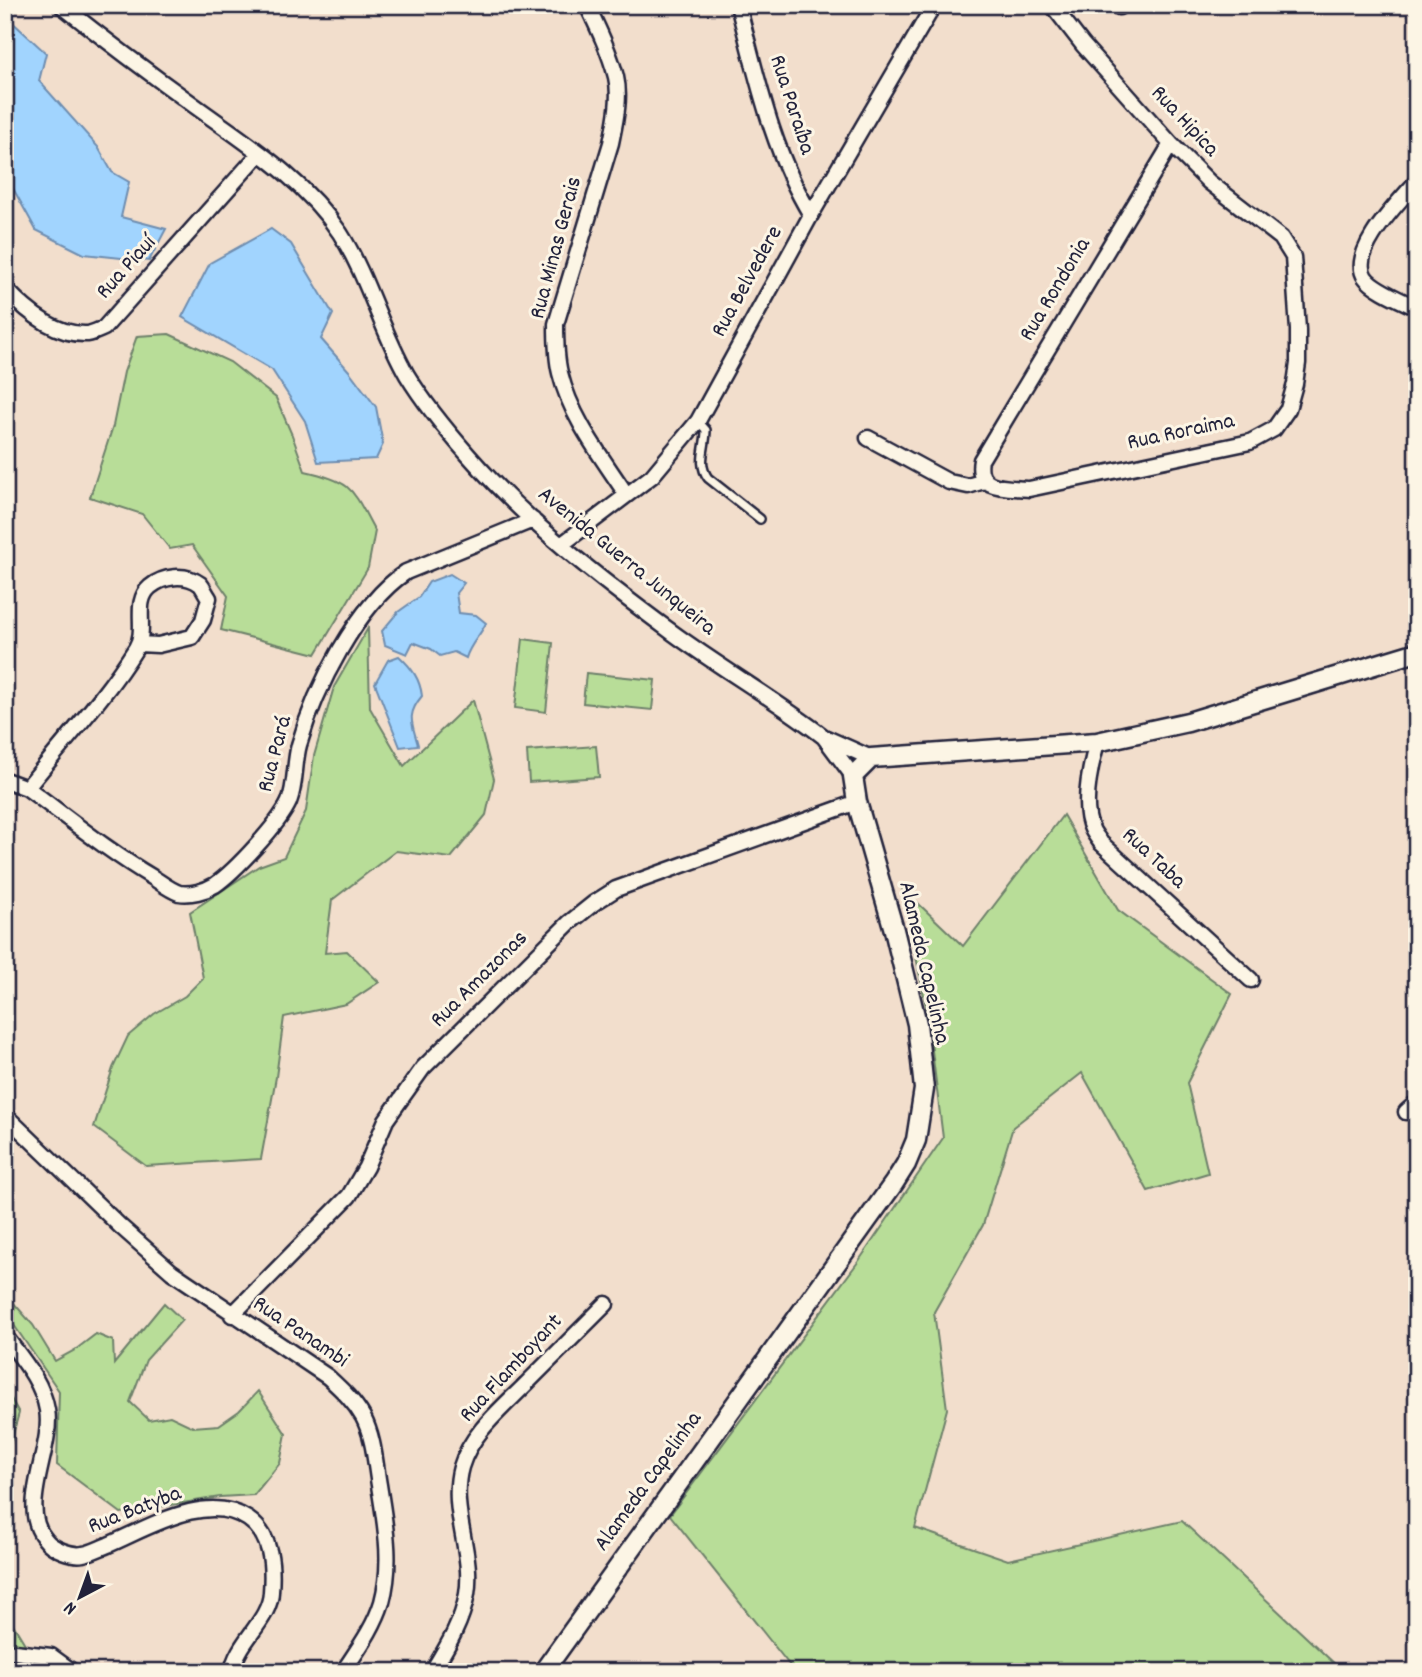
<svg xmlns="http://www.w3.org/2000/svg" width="1422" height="1677" font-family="Dekko,sans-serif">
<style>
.green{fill:#b8dd98;stroke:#6d806a;stroke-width:2}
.water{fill:#a1d4fe;stroke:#6e8db0;stroke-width:2}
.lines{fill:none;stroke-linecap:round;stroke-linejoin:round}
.service-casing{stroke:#22223b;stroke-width:12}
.minor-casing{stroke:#22223b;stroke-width:19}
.tertiary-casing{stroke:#22223b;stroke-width:23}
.service{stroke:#fcf5e5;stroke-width:7}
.minor{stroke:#fcf5e5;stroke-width:14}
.tertiary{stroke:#fcf5e5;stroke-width:18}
.labels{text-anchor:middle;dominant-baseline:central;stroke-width:6;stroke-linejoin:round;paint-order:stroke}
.street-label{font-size:23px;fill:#22223b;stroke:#fcf5e5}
</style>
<rect width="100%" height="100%" fill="#f2decc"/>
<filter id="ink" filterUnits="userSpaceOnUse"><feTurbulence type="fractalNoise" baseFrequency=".0143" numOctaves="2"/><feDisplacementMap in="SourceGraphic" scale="14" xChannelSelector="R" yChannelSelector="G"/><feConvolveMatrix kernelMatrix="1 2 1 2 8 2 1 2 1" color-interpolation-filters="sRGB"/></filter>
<g filter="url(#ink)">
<path class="green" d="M 169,334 L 230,362 L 276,398 L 292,435 L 305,471 C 354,482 352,489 375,531 L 368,568 L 316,654 L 221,630 L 228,596 L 192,545 L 170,549 L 142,514 L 90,497 L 113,426 L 124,372 L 137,336 Z
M 368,628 L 370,708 L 404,766 L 473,700 L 494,779 L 486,815 L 451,858 L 396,851 L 332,900 L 325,953 L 347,951 L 379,982 L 346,1004 L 284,1017 L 276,1077 L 261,1159 L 146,1166 L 94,1127 L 113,1068 L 128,1036 L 154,1014 L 185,996 L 203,978 L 190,912 L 259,866 L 284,857 L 306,811 L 314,756 L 334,687 Z
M 523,639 L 553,643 L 546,712 L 515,708 Z
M 586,673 L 655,680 L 652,710 L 583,703 Z
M 596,746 L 599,777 L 529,782 L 527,751 Z
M 1063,815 L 1118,910 L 1232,994 L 1187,1083 L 1208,1173 L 1148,1191 L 1082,1073 L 1013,1127 L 983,1225 L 934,1312 L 947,1409 L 915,1528 L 1008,1560 L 1182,1521 L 1338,1667 L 1341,1672 L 795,1672 L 670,1515 L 858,1262 L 943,1138 L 927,1011 L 902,888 L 963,946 Z
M 5,1293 L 33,1325 L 55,1361 L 75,1350 L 96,1334 L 113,1341 L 114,1364 L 164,1303 L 182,1320 L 146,1360 L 130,1402 L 149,1420 L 170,1416 L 193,1427 L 219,1425 L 239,1411 L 258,1391 L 286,1434 L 280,1463 L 254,1495 L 220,1497 L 121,1513 L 57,1465 L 59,1391 L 5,1312 Z
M 5,1388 L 19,1413 L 5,1463 Z
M 5,1611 L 42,1672 L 5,1672 Z"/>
<path class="water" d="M 5,13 L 9,19 L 46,53 L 39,81 L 98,147 L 112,172 L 129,182 L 121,217 L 166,229 L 149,261 L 84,254 L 36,230 L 5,174 Z
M 271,229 L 291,244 L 333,314 L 321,339 L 349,371 L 376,407 L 383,444 L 376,459 L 318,462 L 305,421 L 272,370 L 182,317 L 210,263 Z
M 450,574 L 464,583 L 456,593 L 459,613 L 476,615 L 486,623 C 480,636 470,644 466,658 L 454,652 L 440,656 L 431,649 L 413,642 L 407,654 L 385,645 L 382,631 L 398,612 L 419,597 L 429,582 Z
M 399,656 C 412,668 420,679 422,696 C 406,715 412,723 418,745 L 400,747 L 375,683 L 388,660 Z"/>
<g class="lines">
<g class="service-casing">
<path id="service" d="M 698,421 L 706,430 C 706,448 697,463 708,478 L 760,519"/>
</g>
<g class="minor-casing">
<path id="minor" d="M 61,5 C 105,40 149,73 195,106 C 246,143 304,179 340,233 C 368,277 381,330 407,375 C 424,403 447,431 469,456 C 528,523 601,580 673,633 C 722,669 775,699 824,737
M 587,5 C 598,28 610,53 616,77 C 621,98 615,123 611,143 L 556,324 C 556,340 556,357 560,373 C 571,418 601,456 626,494
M 738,5 C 757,77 772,151 811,215
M 1052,5 L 1083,45 L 1171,144 L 1209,182 L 1281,238 L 1293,257 L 1298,330 L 1298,363 L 1295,384 L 1288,409 L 1274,429 L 1250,442 L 1029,489 C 1007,487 975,491 981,460 L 1171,144
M 1118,5 L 1119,7
M 1417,181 C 1401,200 1348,252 1365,277 C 1373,289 1403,301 1417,308
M 5,288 C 25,310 55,336 88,334 C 93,333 99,330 104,328 L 260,153
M 868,438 L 949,482 L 968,486 L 984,481
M 561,545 L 652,476 L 698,421 L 811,215 L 934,5
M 1097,742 C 1091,764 1081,807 1092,829 C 1094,834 1098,838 1101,843 L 1251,980
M 853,776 L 824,737 L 871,758
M 5,780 L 27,788 C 68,818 108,851 152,877 C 160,882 170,890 179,893 C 191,895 205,891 215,885 C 235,871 279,824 289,802 C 296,785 294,763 299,745 C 315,689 357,605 406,572 L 533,520
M 27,788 C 63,742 105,698 136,648 C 148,629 132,603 150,587 C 163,576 185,573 200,584 C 203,587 206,594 209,598 L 203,620 L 192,637 L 158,645 L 139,644
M 1406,1112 L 1417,1102
M 5,1115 L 120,1226 L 172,1272 L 328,1377 C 342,1390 354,1401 363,1417 C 374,1438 375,1462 379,1485 C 385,1524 393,1562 382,1602 C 374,1628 358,1649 343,1672
M 232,1315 L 349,1196 L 366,1167 L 386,1120 L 423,1068 L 569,923 L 594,903 L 616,889 L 857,802
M 5,1336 C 22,1359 42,1381 47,1410 C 54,1449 17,1506 45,1539 C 52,1549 72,1556 83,1554 C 91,1553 100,1548 108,1545 C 148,1528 207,1491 248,1519 C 272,1535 273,1566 271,1592 C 270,1621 236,1642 232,1672
M 5,1651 L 51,1656 L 73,1672
M 432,1672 C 447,1647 462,1623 467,1594 C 474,1552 449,1510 461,1467 C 471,1432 506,1405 530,1380 C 556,1354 581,1329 606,1304"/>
</g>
<g class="tertiary-casing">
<path id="tertiary" d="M 543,1672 L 894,1183 L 906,1164 L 916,1140 L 924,1089 L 917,1024 L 894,930 L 857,802 L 853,776 L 871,758 L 1097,742 L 1188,722 L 1417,652"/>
</g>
<use href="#service" class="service"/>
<use href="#minor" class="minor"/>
<use href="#tertiary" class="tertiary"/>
</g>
</g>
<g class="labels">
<g class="street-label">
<text transform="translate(791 105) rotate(72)">Rua Paraíba</text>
<text transform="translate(1184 122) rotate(47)">Rua Hipica</text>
<text transform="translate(557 248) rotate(-75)">Rua Minas Gerais</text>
<text transform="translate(127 268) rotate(-48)">Rua Piauí</text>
<text transform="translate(748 282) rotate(-61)">Rua Belvedere</text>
<text transform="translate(1056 290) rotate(-59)">Rua Rondonia</text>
<text transform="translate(1181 433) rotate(-12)">Rua Roraima</text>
<text transform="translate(626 562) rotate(39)">Avenida Guerra Junqueira</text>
<text transform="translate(276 754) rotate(-75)">Rua Pará</text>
<text transform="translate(1153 859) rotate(43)">Rua Taba</text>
<text transform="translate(923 963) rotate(77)">Alameda Capelinha</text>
<text transform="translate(480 980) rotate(-45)">Rua Amazonas</text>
<text transform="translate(300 1333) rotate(34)">Rua Panambi</text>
<text transform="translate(512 1369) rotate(-47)">Rua Flamboyant</text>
<text transform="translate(649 1482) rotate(-54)">Alameda Capelinha</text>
<text transform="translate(135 1511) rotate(-21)">Rua Batyba</text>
</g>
</g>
<rect width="1422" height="1677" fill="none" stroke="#fcf5e5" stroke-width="28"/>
<rect x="14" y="14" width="1394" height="1649" fill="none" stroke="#22223b" stroke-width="2.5" filter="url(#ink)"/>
<g transform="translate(80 1597) rotate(221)" stroke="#fcf5e5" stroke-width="5" paint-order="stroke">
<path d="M0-5L12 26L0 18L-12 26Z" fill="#22223b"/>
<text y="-10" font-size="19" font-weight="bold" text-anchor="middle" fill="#22223b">N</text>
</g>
</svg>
